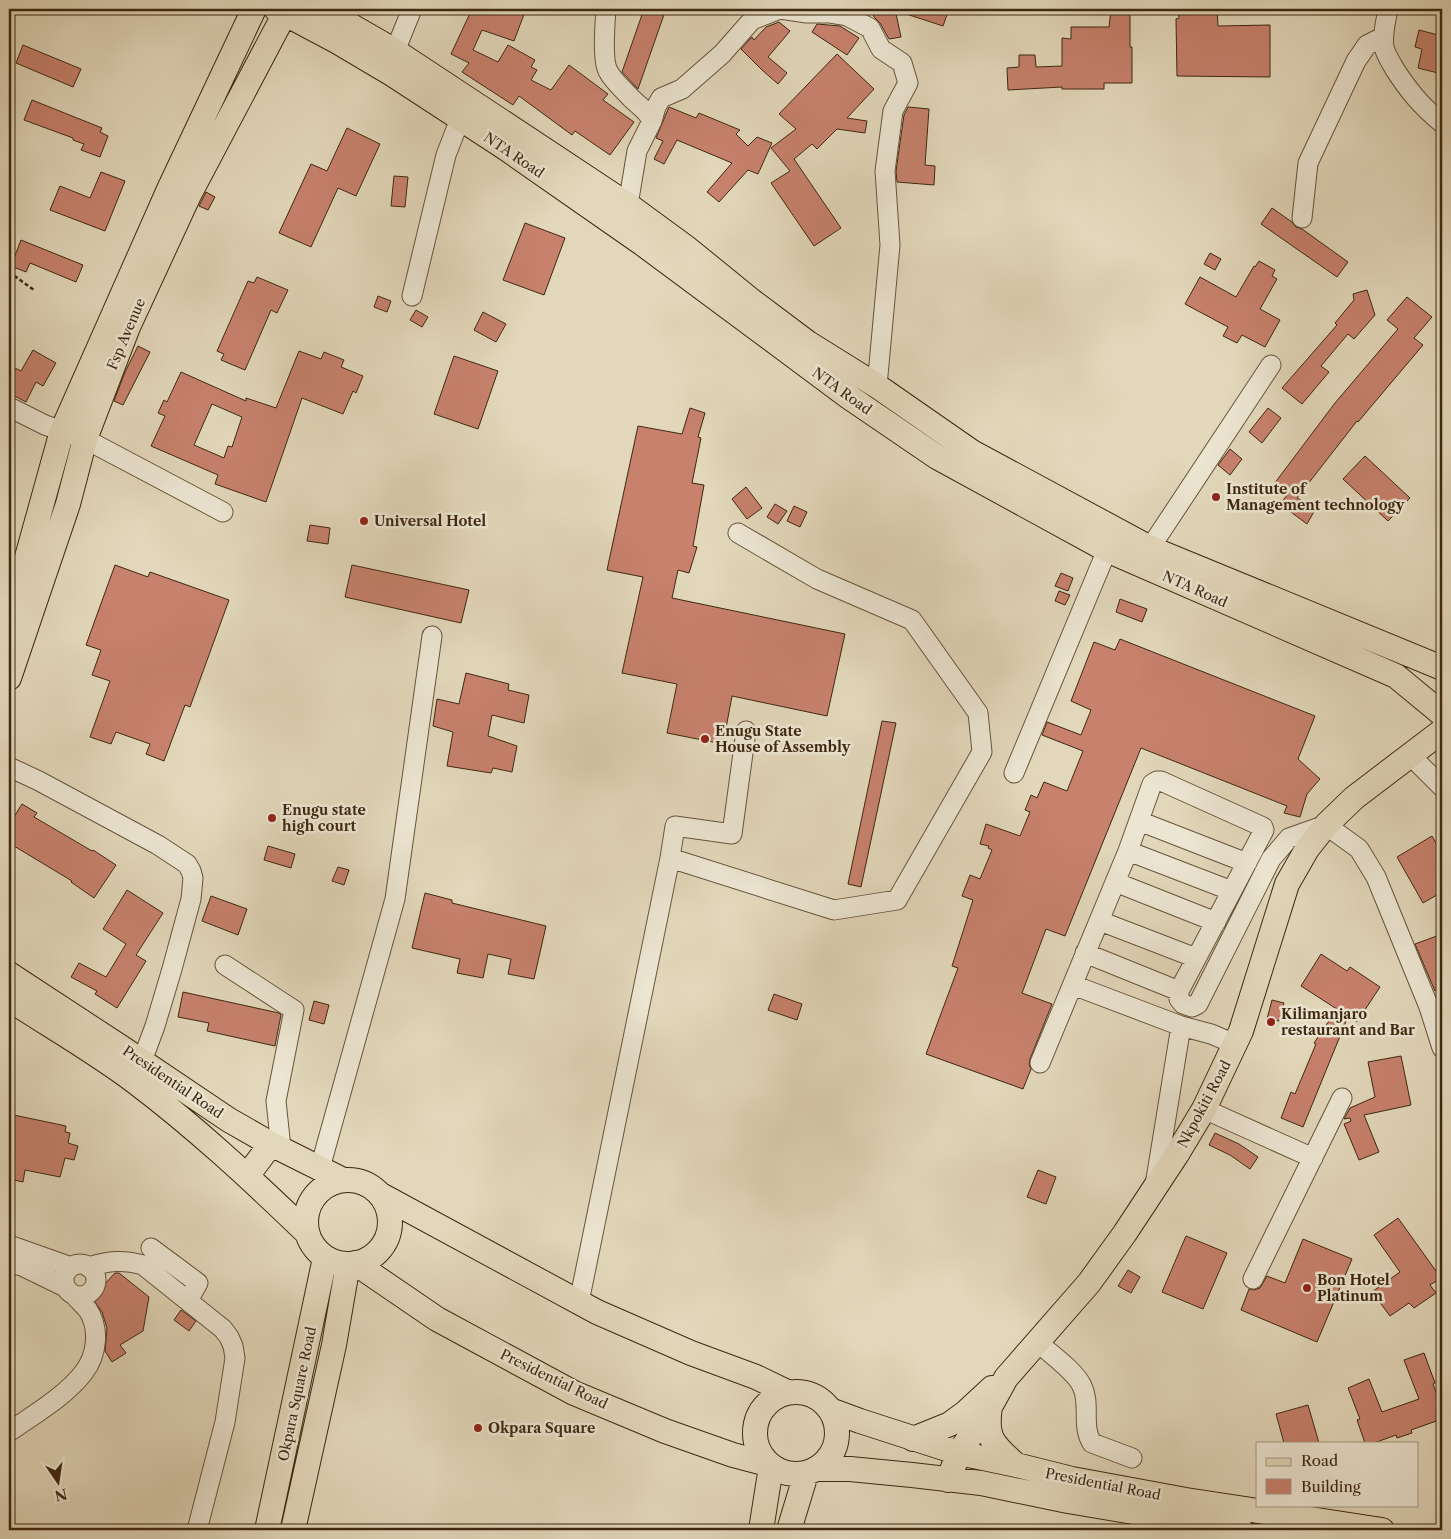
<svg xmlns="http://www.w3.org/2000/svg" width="1451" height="1539" font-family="'Libre Caslon Text',serif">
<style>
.building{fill:#c7816d;stroke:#3d2810;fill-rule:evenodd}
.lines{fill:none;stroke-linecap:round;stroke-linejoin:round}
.minor-casing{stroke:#66543a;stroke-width:21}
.major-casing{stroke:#3d2810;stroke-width:26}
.path{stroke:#3d2810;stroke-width:2.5;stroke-dasharray:4 2.5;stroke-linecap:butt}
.minor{stroke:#ece5d2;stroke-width:19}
.major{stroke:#e2d7ba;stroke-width:24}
.poi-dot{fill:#8f2418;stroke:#ece5d2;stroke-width:2}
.labels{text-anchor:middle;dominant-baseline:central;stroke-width:5;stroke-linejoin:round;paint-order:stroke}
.street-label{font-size:14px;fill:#3d2810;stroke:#ece5d2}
.poi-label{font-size:14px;font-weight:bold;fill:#3d2810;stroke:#ece5d2;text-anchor:start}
</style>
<rect width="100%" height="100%" fill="#e2d7ba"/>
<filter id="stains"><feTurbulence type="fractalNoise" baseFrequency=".004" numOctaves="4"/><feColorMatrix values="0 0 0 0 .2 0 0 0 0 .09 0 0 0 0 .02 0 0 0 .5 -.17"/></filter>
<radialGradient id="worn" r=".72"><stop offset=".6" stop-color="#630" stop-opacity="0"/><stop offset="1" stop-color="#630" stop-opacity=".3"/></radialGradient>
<path class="building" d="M 472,9 L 526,9 L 514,41 L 482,30 L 473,50 L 498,62 L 508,45 L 535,60 L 531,67 L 537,70 L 531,80 L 551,90 L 569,65 L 608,94 L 603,100 L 634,122 L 610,155 L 575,131 L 572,135 L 519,96 L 513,105 L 462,72 L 469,63 L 451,54 Z
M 644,9 L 666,9 L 638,89 L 622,72 Z
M 876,9 L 895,9 L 901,37 L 889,39 L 880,23 L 874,17 L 873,14 L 877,13 Z
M 898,9 L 949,9 L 943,26 L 897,11 Z
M 1111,9 L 1130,9 L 1130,47 L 1132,47 L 1132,83 L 1104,83 L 1104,89 L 1062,89 L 1062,87 L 1008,90 L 1007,68 L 1019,67 L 1019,55 L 1035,55 L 1036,67 L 1062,66 L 1062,38 L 1071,39 L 1071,27 L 1109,27 Z
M 1178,9 L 1217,9 L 1218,26 L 1270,25 L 1270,77 L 1177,76 L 1176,19 L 1179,18 Z
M 779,22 L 790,31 L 768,57 L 787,73 L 778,84 L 762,70 L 741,49 L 752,37 L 754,40 L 766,27 Z
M 817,24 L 840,26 L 859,38 L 847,55 L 812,32 Z
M 1419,30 L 1442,36 L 1442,74 L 1418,68 L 1422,49 L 1415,47 Z
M 23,45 L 81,69 L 73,87 L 16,63 Z
M 837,54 L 874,89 L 847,118 L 867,121 L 865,133 L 837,129 L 817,149 L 812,144 L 794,159 L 841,228 L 814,246 L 771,183 L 790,171 L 771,148 L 796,129 L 779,114 Z
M 32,100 L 102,128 L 100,132 L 108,136 L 100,157 L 81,150 L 84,144 L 73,140 L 73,138 L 24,120 Z
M 669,107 L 696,118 L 699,113 L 740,130 L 736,134 L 748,146 L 757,137 L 772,143 L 758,174 L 748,170 L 719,202 L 707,192 L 732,163 L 677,140 L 664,164 L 654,159 L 663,141 L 656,138 Z
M 908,107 L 929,109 L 925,165 L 935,166 L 934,185 L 897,182 L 896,171 L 904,115 Z
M 347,128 L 380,144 L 356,196 L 338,188 L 311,247 L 279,233 L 311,164 L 327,171 Z
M 101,172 L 125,181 L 105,231 L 50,210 L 60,186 L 90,198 Z
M 394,176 L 408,177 L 405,207 L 391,206 Z
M 206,192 L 215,197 L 208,210 L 199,206 Z
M 1272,208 L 1292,222 L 1296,227 L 1302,229 L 1348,262 L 1337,277 L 1261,224 Z
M 525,223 L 565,238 L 544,295 L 503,280 Z
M 21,240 L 83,265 L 76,282 L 30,263 L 26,272 L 11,266 Z
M 1210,253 L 1221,259 L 1215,270 L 1204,264 Z
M 1259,261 L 1275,270 L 1272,276 L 1277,279 L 1260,309 L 1280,320 L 1265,347 L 1242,335 L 1237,343 L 1223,336 L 1228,327 L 1185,304 L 1200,277 L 1236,297 L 1254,266 L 1255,267 Z
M 257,277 L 288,290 L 277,313 L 271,310 L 245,370 L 221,360 L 224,354 L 217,351 L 248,281 L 254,283 Z
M 1367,290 L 1375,315 L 1354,339 L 1348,334 L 1321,366 L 1329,372 L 1302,404 L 1282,388 L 1337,325 L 1335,323 L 1354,300 L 1353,294 Z
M 378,296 L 391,301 L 387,312 L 374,307 Z
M 1407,297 L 1432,317 L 1414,338 L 1423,345 L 1358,422 L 1357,421 L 1297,498 L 1316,508 L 1307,524 L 1280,504 L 1288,494 L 1274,484 L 1335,403 L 1398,329 L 1387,320 Z
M 416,310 L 428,317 L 422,327 L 410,320 Z
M 483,312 L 506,324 L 496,342 L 474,330 Z
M 138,346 L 150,352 L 123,405 L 114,401 L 125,372 Z
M 33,350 L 56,363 L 43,386 L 36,382 L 26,402 L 9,393 L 9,365 L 21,371 Z
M 299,351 L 321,359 L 324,352 L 344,360 L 341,367 L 363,376 L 356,393 L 353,391 L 343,414 L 302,398 L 266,502 L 215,484 L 218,475 L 151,446 L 165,416 L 158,413 L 164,400 L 167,402 L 181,372 L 246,401 L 246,398 L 276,408 ZM 212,404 L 242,417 L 232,447 L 228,446 L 224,458 L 194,445 Z
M 454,356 L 498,371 L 478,429 L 434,414 Z
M 690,408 L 705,413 L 698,437 L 701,438 L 692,483 L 704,485 L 693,546 L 697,547 L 689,573 L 678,570 L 672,598 L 845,634 L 827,716 L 732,696 L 723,744 L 667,733 L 677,684 L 622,673 L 643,577 L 607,570 L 638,426 L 682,434 Z
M 1268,408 L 1281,418 L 1262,443 L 1249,432 Z
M 1230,449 L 1242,459 L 1230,475 L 1218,465 Z
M 1365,456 L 1410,498 L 1388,521 L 1343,479 Z
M 746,487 L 762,508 L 747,519 L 732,499 Z
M 775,504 L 787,511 L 778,524 L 767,517 Z
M 794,506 L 807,512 L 800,527 L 787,521 Z
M 310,525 L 330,528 L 328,544 L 307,541 Z
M 115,565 L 148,577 L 150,572 L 229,600 L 190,707 L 185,705 L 164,761 L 146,754 L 150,744 L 116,732 L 111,744 L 90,737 L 110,681 L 92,675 L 101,650 L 86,645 Z
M 352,565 L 469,590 L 461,623 L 345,597 Z
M 1061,573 L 1073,578 L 1068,591 L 1055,586 Z
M 1059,591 L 1070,595 L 1065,605 L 1055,601 Z
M 1120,599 L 1147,609 L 1142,622 L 1116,612 Z
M 1120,639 L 1315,716 L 1298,759 L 1320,779 L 1307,794 L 1300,817 L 1284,813 L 1287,806 L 1141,748 L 1065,936 L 1046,929 L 1022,993 L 1052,1004 L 1030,1059 L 1029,1064 L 1031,1069 L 1023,1089 L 926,1054 L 958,968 L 952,966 L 973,900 L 962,896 L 970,875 L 980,879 L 992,850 L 988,848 L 989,846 L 980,844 L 986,824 L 1020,836 L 1030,812 L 1025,810 L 1031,795 L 1037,798 L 1044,782 L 1067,791 L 1083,751 L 1042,735 L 1047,722 L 1081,735 L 1091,710 L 1071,701 L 1094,642 L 1115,650 Z
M 466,673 L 509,684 L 508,690 L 529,695 L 524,723 L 492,715 L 488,736 L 517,746 L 512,772 L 493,768 L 491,773 L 447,766 L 453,732 L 433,726 L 437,699 L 459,704 Z
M 882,721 L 896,723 L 861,887 L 848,884 Z
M 22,804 L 37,813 L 34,817 L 92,851 L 93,850 L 116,865 L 94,898 L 71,882 L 72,881 L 9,843 L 9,825 Z
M 1432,836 L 1436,843 L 1442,839 L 1442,892 L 1423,903 L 1397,857 Z
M 268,846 L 295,854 L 291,868 L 264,860 Z
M 338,867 L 349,870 L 344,885 L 332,881 Z
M 127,890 L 163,913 L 136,955 L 146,961 L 117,1008 L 95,994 L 97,991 L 71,977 L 79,963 L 106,977 L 126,944 L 103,929 Z
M 425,893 L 452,900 L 452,903 L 546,926 L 534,979 L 508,974 L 511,959 L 488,954 L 483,978 L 457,973 L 460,959 L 412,948 Z
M 211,896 L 247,909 L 238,935 L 202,921 Z
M 1442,934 L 1442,988 L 1435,991 L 1415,944 Z
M 1321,954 L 1347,971 L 1350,967 L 1380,987 L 1357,1022 L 1301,986 Z
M 183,992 L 279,1013 L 281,1015 L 275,1046 L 207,1031 L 209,1023 L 178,1017 Z
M 774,994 L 802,1004 L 797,1020 L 768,1010 Z
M 1272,1000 L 1284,1003 L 1279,1021 L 1267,1019 Z
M 314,1001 L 329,1005 L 324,1024 L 309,1020 Z
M 1333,1015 L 1347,1019 L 1303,1127 L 1281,1118 L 1291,1092 L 1295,1094 L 1316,1044 L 1314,1043 Z
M 1401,1056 L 1411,1105 L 1364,1115 L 1379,1152 L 1359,1160 L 1344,1124 L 1351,1121 L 1350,1118 L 1344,1119 L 1350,1108 L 1375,1097 L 1368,1062 Z
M 9,1114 L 66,1126 L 65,1132 L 70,1133 L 68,1143 L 78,1146 L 74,1160 L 65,1158 L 60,1177 L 25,1170 L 23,1182 L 9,1179 Z
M 1215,1133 L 1239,1144 L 1258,1157 L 1250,1169 L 1230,1155 L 1209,1145 Z
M 1038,1170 L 1056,1177 L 1046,1204 L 1027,1197 Z
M 1398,1218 L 1441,1278 L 1430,1285 L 1436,1293 L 1414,1308 L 1409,1303 L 1390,1316 L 1372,1292 L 1400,1272 L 1374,1235 Z
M 1186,1236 L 1227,1253 L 1203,1309 L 1162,1292 Z
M 1303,1239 L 1352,1259 L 1317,1342 L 1241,1310 L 1249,1289 L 1254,1290 L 1260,1288 L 1267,1276 L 1285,1283 Z
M 1128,1270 L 1140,1277 L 1131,1293 L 1118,1286 Z
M 115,1273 L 119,1273 L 149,1297 L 143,1331 L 120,1345 L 126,1353 L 112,1362 L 105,1351 L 107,1328 L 102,1312 L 92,1298 Z
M 181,1310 L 196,1321 L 189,1331 L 174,1320 Z
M 1424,1353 L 1435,1383 L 1433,1384 L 1442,1409 L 1442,1419 L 1411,1430 L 1412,1433 L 1397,1438 L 1396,1435 L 1374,1443 L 1365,1443 L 1357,1420 L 1360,1419 L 1348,1388 L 1369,1379 L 1382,1412 L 1419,1399 L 1404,1360 Z
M 1308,1405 L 1319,1443 L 1284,1443 L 1276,1414 Z"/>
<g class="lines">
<g class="minor-casing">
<path id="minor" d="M 606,9 C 605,23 602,60 608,71 C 613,81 624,90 631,98 C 639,106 648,111 652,121 L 637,151 L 628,205
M 1388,9 C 1386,21 1382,34 1384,47 C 1386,55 1390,61 1394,68 C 1408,90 1421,106 1442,123
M 395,51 L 412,9
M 652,121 L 656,107 L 661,98 L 682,89 L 722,54 L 752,20 L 780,9 L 807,13 L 829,13 L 847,16 L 870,28 L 881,49 L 902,63 L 908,83 L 893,111 L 885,171 L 890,245 L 877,386
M 1302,218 L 1308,163 L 1356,61 L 1367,45 L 1383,37
M 412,296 L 446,155 L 460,119
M 9,407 L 45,425 L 85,439 L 223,512
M 1150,548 L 1271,365
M 1410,755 L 1442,787
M 9,767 L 39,781 L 158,845 L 187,864 L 191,871 L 193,878 L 191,899 L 172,969 L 155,1026 L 142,1061
M 1014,773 L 1107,550
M 1139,821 L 1247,863
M 1128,851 L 1232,891
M 670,858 L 834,910 L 897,900 L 982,752 L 978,713 L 912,620 L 817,579 L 738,533
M 1115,882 L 1216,922
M 1100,921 L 1196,958
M 1085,953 L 1179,991
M 225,965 L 294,1010 L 276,1101 L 281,1148
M 1073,985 L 1181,1026 L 1211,1034 L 1235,1044
M 1040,1063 L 1128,851 L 1152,784 L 1157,781 L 1161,781 L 1263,827 L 1264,830 L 1179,991 L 1179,999 L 1183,1004 L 1192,1007 L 1198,1004 L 1271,859 L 1289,838 L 1326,825 L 1359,849 L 1376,877 L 1429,1007 L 1442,1048
M 1204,1109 L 1313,1158
M 320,1168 L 395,899 L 432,636
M 1155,1185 L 1181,1026
M 9,1245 L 71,1267
M 151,1248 L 198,1283 L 188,1301
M 9,1263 L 22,1266 L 65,1287
M64 1280a16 16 0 1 1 32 0a16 16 0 1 1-32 0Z
M 88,1267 C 109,1261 122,1259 143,1265 L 223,1329 L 229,1337 L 233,1346 L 235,1358 L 225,1422 L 197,1530
M 1253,1279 L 1342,1098
M 579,1302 L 670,858 L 675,826 L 732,834 L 746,731
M 1037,1342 C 1050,1353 1076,1372 1082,1386 C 1091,1404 1081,1426 1092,1443 L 1132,1458
M 9,1432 C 33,1415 66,1396 84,1372 C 97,1355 100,1329 88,1310 C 84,1305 79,1301 75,1296"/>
</g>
<g class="major-casing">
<path id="major" d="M 276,9 L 338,42 L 392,74 L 504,147 L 643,244 L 849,397 L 937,457 L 1107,550 L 1396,676 L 1442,714
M 322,9 L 395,51 L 628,205 L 688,249 L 752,301 L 808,343 L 877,386 L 972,452 L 1150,548 L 1442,668
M 9,613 L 24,568 L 62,431 L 170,187 L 254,9
M 9,678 L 68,504 L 85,439 L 128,327 L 189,195 L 285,13
M 9,974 L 122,1048 L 229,1120 L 271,1144 L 343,1180
M 9,999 C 50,1026 94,1051 134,1081 C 195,1127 251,1179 306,1232
M 247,1176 L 271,1144
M306 1222a42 42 0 1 1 84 0a42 42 0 1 1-84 0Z
M 381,1195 L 597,1312 L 691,1353 L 756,1377 L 787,1392
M 355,1263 L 437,1319 L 574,1393 L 665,1431 L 733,1455 L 767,1464
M755 1433a41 41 0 1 1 82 0a41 41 0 1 1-82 0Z
M 990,1407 C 985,1439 994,1445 1016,1465
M 830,1410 L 860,1421 L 959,1453 L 1016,1465 L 1072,1479 L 1186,1500 L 1382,1530
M 913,1439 L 950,1424 L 965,1413 L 992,1388
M 817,1469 L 850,1469 L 912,1475 L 981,1483 L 1068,1501 L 1241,1530
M 948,1480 L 959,1453 L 990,1407 L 1006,1378 L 1089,1283 L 1125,1233 L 1177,1154 L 1204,1109 L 1241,1031 L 1287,884 L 1307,849 L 1326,825 L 1354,798 L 1442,731
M 267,1530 L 325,1258
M 293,1530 L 334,1345 L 348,1264
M 761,1530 L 771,1467
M 789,1530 L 806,1474"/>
</g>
<path class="path" d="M 9,272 L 34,290"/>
<use href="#minor" class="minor"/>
<use href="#major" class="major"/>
</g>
<g class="poi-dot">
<circle cx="1216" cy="497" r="5"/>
<circle cx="364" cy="521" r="5"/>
<circle cx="705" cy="739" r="5"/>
<circle cx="272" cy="818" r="5"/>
<circle cx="1271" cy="1022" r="5"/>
<circle cx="1307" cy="1288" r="5"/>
<circle cx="478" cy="1428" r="5"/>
</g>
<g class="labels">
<g class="street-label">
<text transform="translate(514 155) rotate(34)">NTA Road</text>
<text transform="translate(126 334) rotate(-67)">Fsp Avenue</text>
<text transform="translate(842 391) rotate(36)">NTA Road</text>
<text transform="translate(1195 589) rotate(24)">NTA Road</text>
<text transform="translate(173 1082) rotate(34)">Presidential Road</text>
<text transform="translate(1204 1104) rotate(-62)">Nkpokiti Road</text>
<text transform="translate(554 1379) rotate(26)">Presidential Road</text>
<text transform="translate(297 1394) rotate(-78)">Okpara Square Road</text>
<text transform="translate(1103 1484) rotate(11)">Presidential Road</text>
</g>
<g class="poi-label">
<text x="1226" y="489">Institute of<tspan x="1226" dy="16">Management technology</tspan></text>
<text x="374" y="521">Universal Hotel</text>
<text x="715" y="731">Enugu State<tspan x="715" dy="16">House of Assembly</tspan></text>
<text x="282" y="810">Enugu state<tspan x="282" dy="16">high court</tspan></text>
<text x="1281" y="1014">Kilimanjaro<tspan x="1281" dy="16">restaurant and Bar</tspan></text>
<text x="1317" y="1280">Bon Hotel<tspan x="1317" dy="16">Platinum</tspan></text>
<text x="488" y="1428">Okpara Square</text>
</g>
</g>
<rect width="1451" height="1539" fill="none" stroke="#e2d7ba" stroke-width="30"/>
<rect x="10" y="10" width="1431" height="1519" fill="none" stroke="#3d2810" stroke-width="2.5"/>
<rect x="15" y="15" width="1421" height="1509" fill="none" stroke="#3d2810"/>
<rect x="1256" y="1442" width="162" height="65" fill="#ece5d2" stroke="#a69984"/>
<rect x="1266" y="1458" width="25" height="8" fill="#e2d7ba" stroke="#a69984"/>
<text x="1301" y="1466" font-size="15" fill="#3d2810">Road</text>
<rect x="1266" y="1479" width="25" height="15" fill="#c7816d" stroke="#a69984"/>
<text x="1301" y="1492" font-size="15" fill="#3d2810">Building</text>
<g transform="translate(58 1482) rotate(167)" stroke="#ece5d2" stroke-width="4" paint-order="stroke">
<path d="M0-4L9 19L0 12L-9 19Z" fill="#3d2810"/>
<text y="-8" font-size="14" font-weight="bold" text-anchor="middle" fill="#3d2810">N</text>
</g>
<rect width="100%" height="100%" filter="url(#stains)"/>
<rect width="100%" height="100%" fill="url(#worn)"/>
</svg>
